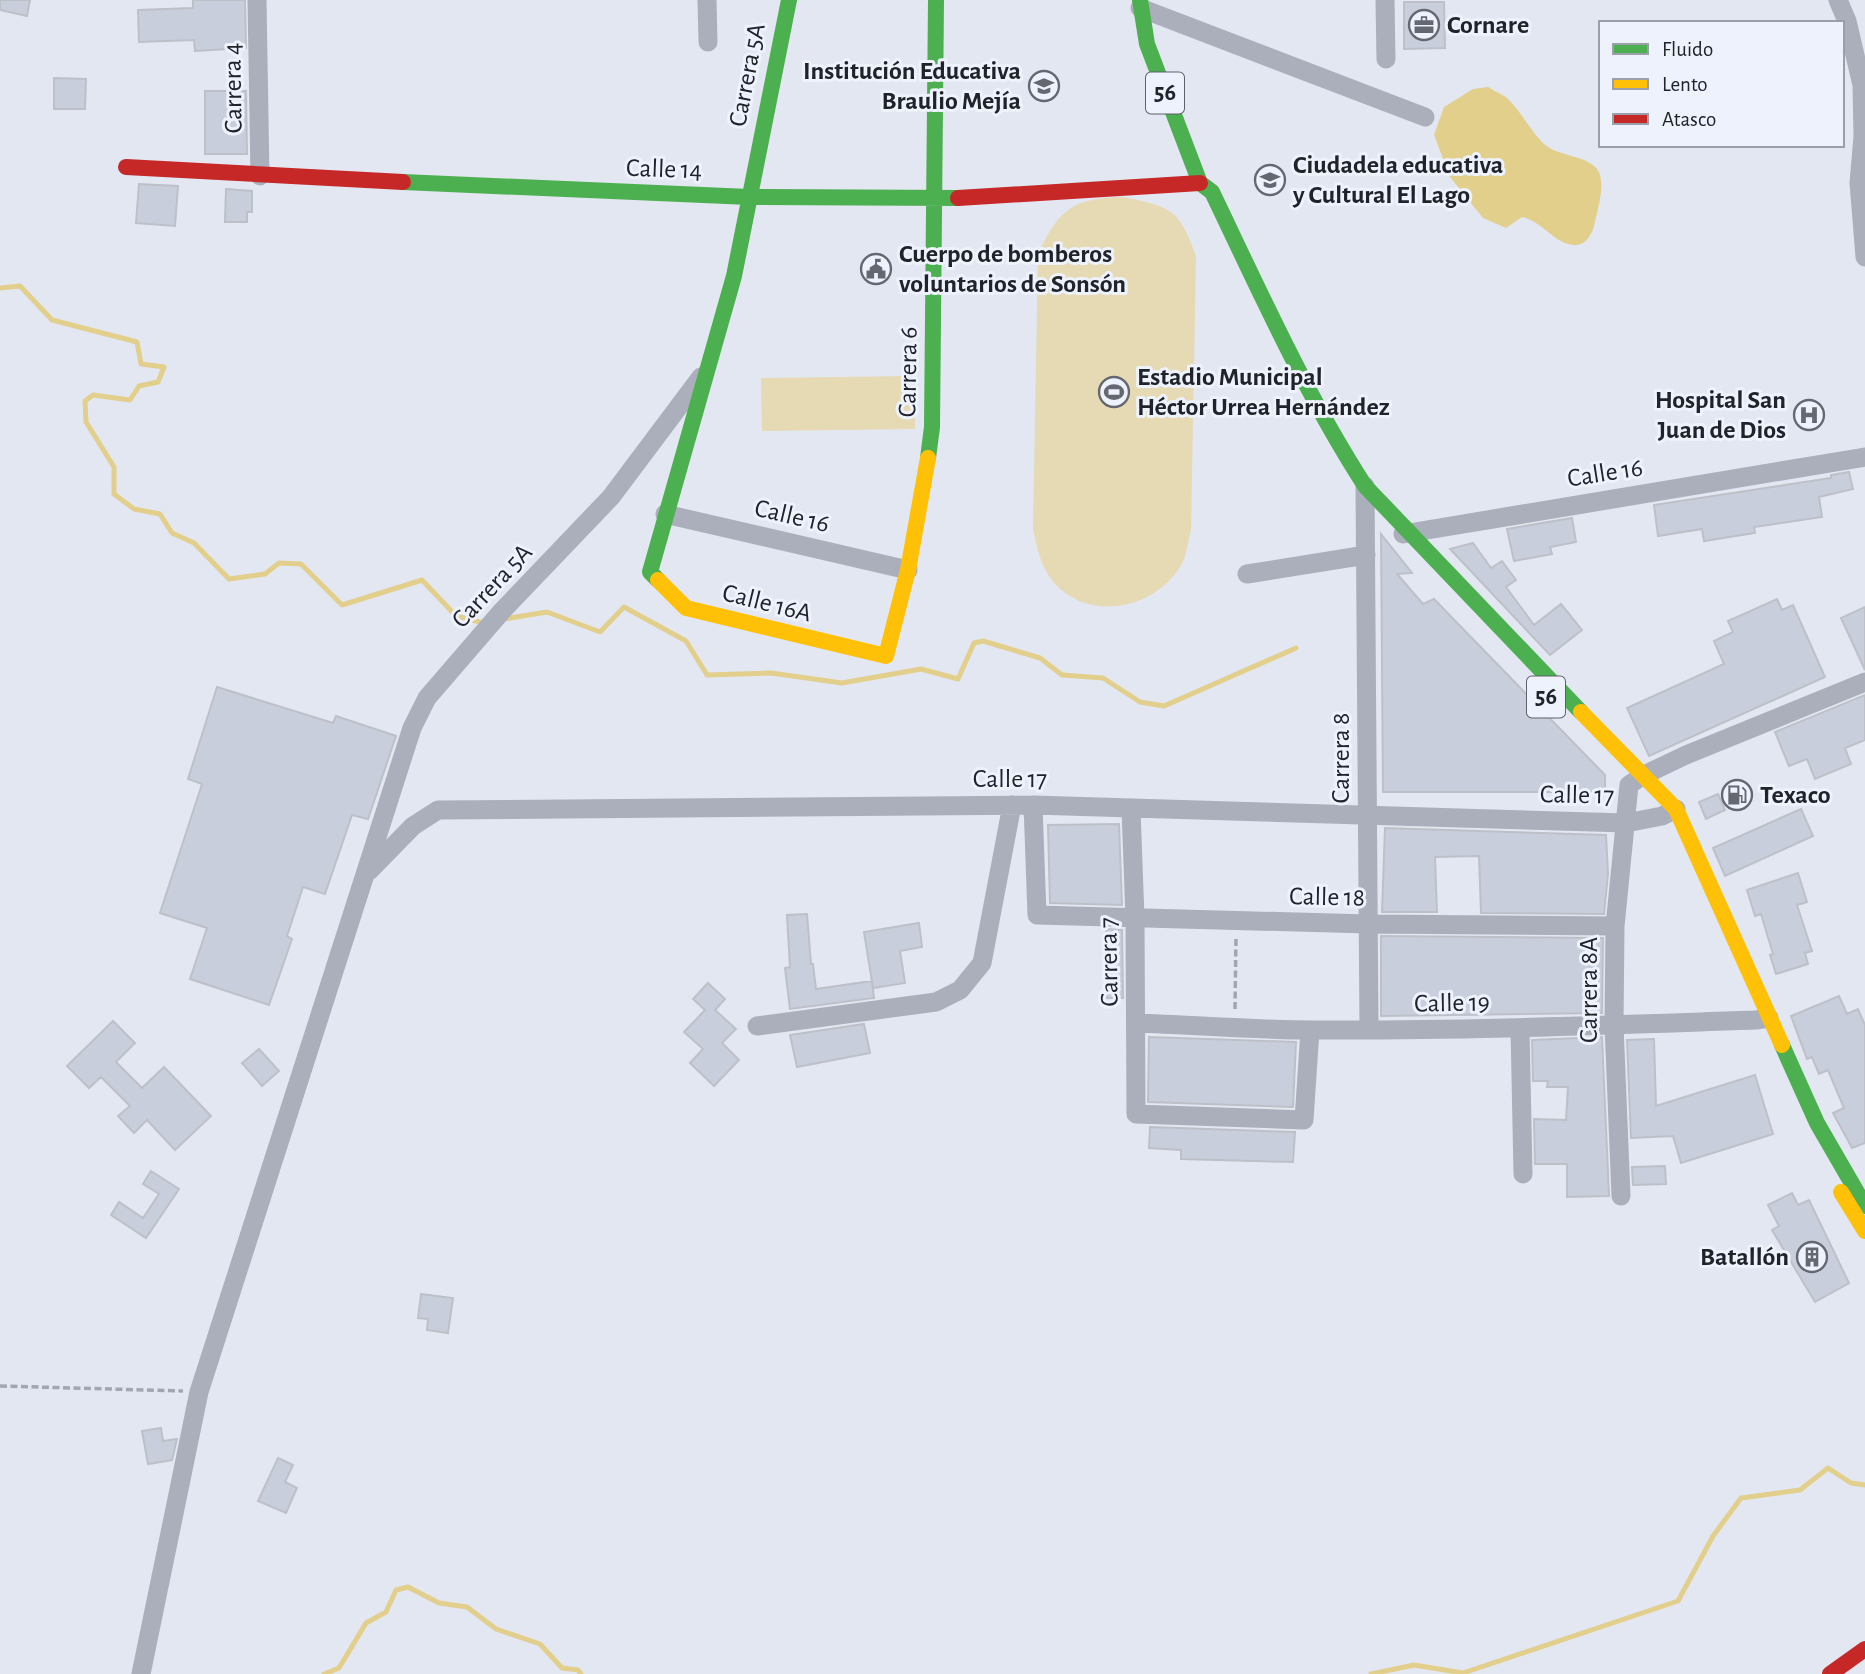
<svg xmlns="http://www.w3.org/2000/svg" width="1865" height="1674" font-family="'Alegreya Sans',sans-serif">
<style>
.green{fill:#e5dab3}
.water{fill:#e2cf8c}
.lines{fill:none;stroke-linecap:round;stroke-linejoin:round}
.stream{stroke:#e2cf8c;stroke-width:5}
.building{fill:#c8cedc;stroke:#bec0c8;stroke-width:2}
.path{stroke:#a2a6b0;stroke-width:3.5;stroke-dasharray:7 3.5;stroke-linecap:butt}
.street{stroke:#aaafbb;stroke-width:19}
.fast{stroke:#4caf50;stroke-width:16}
.slow{stroke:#ffc107;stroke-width:16}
.jam{stroke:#c62828;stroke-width:16}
.labels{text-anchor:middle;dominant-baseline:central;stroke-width:6;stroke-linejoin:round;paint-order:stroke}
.shield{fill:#edf2fd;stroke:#5e6169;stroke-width:2}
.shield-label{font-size:24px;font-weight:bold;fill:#21232a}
.poi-label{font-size:26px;font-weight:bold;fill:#21232a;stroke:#edf2fd;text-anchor:start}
.street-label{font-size:26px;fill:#21232a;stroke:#edf2fd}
</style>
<rect width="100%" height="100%" fill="#e3e7f1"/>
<path class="green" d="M 1123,197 C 1171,207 1179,208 1196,256 L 1191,530 C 1188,540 1187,553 1183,562 C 1158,608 1092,624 1054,583 C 1040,566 1037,548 1033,528 L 1038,254 C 1059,209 1073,198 1123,197 Z
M 915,376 L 915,429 L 762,431 L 761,378 Z"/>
<path class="water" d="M 1488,87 C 1494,91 1502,94 1507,98 C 1521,111 1530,131 1544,144 C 1557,156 1588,156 1597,169 C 1607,183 1597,210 1594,226 C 1592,234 1586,244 1577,245 C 1555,246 1543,221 1522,217 L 1506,228 L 1483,218 L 1450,177 L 1434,135 L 1444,107 L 1473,89 Z"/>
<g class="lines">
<path class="stream" d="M 0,288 L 20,286 L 52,320 L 137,342 L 141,364 L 164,367 L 158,382 L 139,386 L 130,400 L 93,395 L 85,401 L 86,422 L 114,467 L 114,494 L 134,509 L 160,514 L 172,533 L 194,543 L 229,579 L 265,574 L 279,563 L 301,564 L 342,605 L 422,580 L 456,616 L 484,623
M 504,619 L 547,612 L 600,632 L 624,607 L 686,641 L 707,675 L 771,673 L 842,683 L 921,669 L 958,679 L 974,643 L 983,641 L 1040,658 L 1062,675 L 1103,678 L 1140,702 L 1164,706 L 1296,648
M 324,1674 L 339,1668 L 366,1623 L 386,1612 L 396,1590 L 408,1587 L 439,1603 L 467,1607 L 496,1629 L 540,1644 L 562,1668 L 578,1670 L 581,1674
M 1371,1674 L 1414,1665 L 1463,1673 L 1678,1601 L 1713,1536 L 1741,1498 L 1800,1490 L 1828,1468 L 1851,1483 L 1865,1485"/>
</g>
<path class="building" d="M 0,0 L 30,0 L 27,16 L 0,10 Z
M 193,0 L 245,0 L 246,48 L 195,51 L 194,40 L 139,42 L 138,10 L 193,8 Z
M 1404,2 L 1444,2 L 1445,48 L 1404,49 Z
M 54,78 L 86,79 L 85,109 L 54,109 Z
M 205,91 L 246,91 L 247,154 L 205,154 Z
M 139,184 L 178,186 L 175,226 L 136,223 Z
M 226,189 L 252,191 L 252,212 L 247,212 L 247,222 L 225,222 Z
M 1849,472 L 1853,489 L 1819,497 L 1822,517 L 1754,527 L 1755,533 L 1704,541 L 1702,529 L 1658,536 L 1654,505 L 1831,478 L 1831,475 Z
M 1572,518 L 1576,542 L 1550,547 L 1552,554 L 1514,561 L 1507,529 Z
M 1381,534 L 1412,573 L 1397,574 L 1423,604 L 1434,599 L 1605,775 L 1605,792 L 1383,792 Z
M 1473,543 L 1491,568 L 1502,561 L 1516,580 L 1506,587 L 1534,625 L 1561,604 L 1582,630 L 1550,655 L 1450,549 Z
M 1777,599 L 1782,610 L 1793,605 L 1825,677 L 1649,756 L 1627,708 L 1724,664 L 1714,641 L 1733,632 L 1728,621 Z
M 1865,607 L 1865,670 L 1841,618 Z
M 217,687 L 333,723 L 336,716 L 396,736 L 368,819 L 352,815 L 325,894 L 303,887 L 287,936 L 292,939 L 269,1005 L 190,979 L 207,928 L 160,913 L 202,784 L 188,779 Z
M 1865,695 L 1865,740 L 1845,748 L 1851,764 L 1815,779 L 1807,759 L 1789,766 L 1775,732 Z
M 1718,794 L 1725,810 L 1706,819 L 1699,802 Z
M 1801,809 L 1813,836 L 1725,876 L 1713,848 Z
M 1119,824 L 1122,905 L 1050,903 L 1048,825 Z
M 1385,828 L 1606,835 L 1608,874 L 1604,914 L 1481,913 L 1479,856 L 1435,857 L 1437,912 L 1382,912 Z
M 1798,873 L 1807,902 L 1797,905 L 1812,951 L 1805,953 L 1808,964 L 1776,974 L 1770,955 L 1773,954 L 1761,914 L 1755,916 L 1747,890 Z
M 807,914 L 811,964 L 813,964 L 816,989 L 872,981 L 874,998 L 790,1009 L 785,968 L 790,967 L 787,915 Z
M 919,923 L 922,947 L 900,951 L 905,983 L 873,988 L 864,932 Z
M 1106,929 L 1122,930 L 1123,998 L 1107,998 Z
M 1381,936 L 1603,938 L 1602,1013 L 1381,1016 Z
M 708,983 L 725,999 L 715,1010 L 736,1029 L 722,1043 L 739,1060 L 714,1086 L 690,1063 L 703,1049 L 684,1032 L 705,1010 L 693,999 Z
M 1839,996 L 1847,1014 L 1858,1009 L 1865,1025 L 1865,1143 L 1852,1148 L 1833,1113 L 1844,1108 L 1828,1070 L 1819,1074 L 1812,1057 L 1807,1059 L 1791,1016 Z
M 113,1021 L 135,1043 L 116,1062 L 142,1088 L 164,1067 L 211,1116 L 175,1150 L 147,1120 L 134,1133 L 118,1116 L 130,1106 L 101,1077 L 89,1088 L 67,1066 Z
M 864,1024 L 870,1053 L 797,1067 L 790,1035 Z
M 1149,1037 L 1296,1042 L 1293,1107 L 1148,1102 Z
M 1602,1037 L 1609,1196 L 1567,1197 L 1567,1164 L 1535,1164 L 1534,1119 L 1566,1120 L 1568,1087 L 1547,1087 L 1548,1081 L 1533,1081 L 1532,1040 Z
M 1654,1039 L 1656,1106 L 1755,1075 L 1773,1134 L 1681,1163 L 1673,1136 L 1631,1138 L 1627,1040 Z
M 259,1049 L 279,1071 L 262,1086 L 242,1063 Z
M 1150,1127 L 1295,1132 L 1293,1162 L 1181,1159 L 1181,1150 L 1149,1148 Z
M 1665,1166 L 1666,1184 L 1633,1185 L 1632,1167 Z
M 151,1171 L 179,1189 L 146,1238 L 111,1215 L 119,1202 L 143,1218 L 159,1194 L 143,1184 Z
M 1792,1193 L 1798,1205 L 1809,1200 L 1849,1283 L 1815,1302 L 1772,1230 L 1779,1226 L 1768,1205 Z
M 421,1294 L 453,1298 L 448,1333 L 427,1330 L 428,1319 L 418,1318 Z
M 161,1428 L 163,1441 L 177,1439 L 172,1460 L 148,1464 L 142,1431 Z
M 278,1458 L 293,1465 L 285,1482 L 297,1488 L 286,1513 L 258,1501 Z"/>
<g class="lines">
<path class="path" d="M 1235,1009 L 1236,937
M 0,1386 L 183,1391"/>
<path class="street" d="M 257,0 L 260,176
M 707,0 L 708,42
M 1385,0 L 1386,59
M 1838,0 L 1847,21 L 1862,85 L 1863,136 L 1859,183 L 1865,257
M 1140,8 L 1425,117
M 1365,486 L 1369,1030
M 665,514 L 908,570
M 1403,534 L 1865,457
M 1247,574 L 1366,555
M 1033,805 L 1037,915 L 1368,924 L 1615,926
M 1131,809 L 1135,918 L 1136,1114 L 1304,1120 L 1310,1030
M 369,871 L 413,826 L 438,810 L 1033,805 L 1626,823 L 1662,816 L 1676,809
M 1137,1023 C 1195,1025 1254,1030 1313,1030 C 1460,1031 1608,1025 1756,1020 L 1769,1018
M 757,1026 L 936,1002 L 960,990 L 982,963 L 1012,805
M 1520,1028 L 1523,1174
M 1621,1196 L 1614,1025 L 1615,926 L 1629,785 L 1642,776 L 1686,755 L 1865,682
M 141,1674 L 199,1392 L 412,728 L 427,698 L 502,611 L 611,497 L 701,377"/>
<path class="fast" d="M 1140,0 L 1147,44 L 1200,183 L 1212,192 C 1260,292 1305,393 1365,486 L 1581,712
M 403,182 L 749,197 L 958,198
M 928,458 L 932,427 L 936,0
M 658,580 L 650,572 L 734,276 L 789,0
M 1782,1045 L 1817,1123 L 1865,1206"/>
<path class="slow" d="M 658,580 L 686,608 L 886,656 L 908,570 L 928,458
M 1581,712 L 1676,809 L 1782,1045
M 1841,1192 L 1865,1231"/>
<path class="jam" d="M 126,167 L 403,182
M 958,198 L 1200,183
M 1830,1674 L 1865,1649"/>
</g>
<defs>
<g id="office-ring" transform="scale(1.575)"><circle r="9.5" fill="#edf2fd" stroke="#656870" stroke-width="1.5"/><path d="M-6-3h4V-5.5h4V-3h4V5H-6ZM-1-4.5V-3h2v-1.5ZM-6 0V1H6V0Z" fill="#656870"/></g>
<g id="school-ring" transform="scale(1.575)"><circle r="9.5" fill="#edf2fd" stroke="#656870" stroke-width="1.5"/><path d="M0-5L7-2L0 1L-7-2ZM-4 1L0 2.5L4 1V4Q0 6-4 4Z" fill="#656870"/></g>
<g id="civic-ring" transform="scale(1.575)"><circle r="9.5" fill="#edf2fd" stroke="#656870" stroke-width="1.5"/><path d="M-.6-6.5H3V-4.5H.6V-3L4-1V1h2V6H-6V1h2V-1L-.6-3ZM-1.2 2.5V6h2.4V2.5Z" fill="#656870"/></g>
<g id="stadium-ring" transform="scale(1.575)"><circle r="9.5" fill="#edf2fd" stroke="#656870" stroke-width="1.5"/><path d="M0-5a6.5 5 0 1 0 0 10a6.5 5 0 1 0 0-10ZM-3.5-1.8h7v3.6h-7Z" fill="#656870"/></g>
<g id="hospital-ring" transform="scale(1.575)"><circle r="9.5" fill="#edf2fd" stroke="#656870" stroke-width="1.5"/><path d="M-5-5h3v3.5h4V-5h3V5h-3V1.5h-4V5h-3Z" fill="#656870"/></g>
<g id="fuel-ring" transform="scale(1.575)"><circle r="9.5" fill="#edf2fd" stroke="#656870" stroke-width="1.5"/><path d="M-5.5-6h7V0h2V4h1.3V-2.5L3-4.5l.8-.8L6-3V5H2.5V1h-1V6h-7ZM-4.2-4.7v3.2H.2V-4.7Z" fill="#656870"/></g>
<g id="building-ring" transform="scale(1.575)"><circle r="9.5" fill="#edf2fd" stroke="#656870" stroke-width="1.5"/><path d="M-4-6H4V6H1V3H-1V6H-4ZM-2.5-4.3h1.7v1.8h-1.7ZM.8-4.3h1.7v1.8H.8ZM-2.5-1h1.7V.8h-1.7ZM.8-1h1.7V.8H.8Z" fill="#656870"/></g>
</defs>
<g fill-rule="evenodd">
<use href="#office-ring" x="1424" y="25"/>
<use href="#school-ring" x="1044" y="86"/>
<use href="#school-ring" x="1270" y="180"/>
<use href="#civic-ring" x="876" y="269"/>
<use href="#stadium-ring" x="1114" y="392"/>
<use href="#hospital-ring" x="1809" y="415"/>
<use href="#fuel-ring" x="1737" y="795"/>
<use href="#building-ring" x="1812" y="1257"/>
</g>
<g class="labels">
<g class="shield">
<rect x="1146" y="72.5" width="38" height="41" rx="5"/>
<rect x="1527" y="676.5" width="38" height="41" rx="5"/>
</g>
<g class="shield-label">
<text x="1165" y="93">56</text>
<text x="1546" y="697">56</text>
</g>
<g class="poi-label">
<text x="1447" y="25">Cornare</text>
<text x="1021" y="71" text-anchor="end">Institución Educativa<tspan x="1021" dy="30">Braulio Mejía</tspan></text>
<text x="1293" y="165">Ciudadela educativa<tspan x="1293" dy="30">y Cultural El Lago</tspan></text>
<text x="899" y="254">Cuerpo de bomberos<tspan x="899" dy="30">voluntarios de Sonsón</tspan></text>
<text x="1137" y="377">Estadio Municipal<tspan x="1137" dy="30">Héctor Urrea Hernández</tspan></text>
<text x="1786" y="400" text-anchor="end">Hospital San<tspan x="1786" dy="30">Juan de Dios</tspan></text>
<text x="1760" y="795">Texaco</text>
<text x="1789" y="1257" text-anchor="end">Batallón</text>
</g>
<g class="street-label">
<text transform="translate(747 75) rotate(-79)">Carrera 5A</text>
<text transform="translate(233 88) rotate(-91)">Carrera 4</text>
<text transform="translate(664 169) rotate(2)">Calle 14</text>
<text transform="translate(908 372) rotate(-89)">Carrera 6</text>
<text transform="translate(1605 473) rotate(-9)">Calle 16</text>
<text transform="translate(792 516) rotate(13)">Calle 16</text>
<text transform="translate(492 586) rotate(-47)">Carrera 5A</text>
<text transform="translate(767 603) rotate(14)">Calle 16A</text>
<text transform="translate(1341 758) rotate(-90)">Carrera 8</text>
<text x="1010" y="779">Calle 17</text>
<text transform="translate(1577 795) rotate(1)">Calle 17</text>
<text transform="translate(1327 897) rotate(1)">Calle 18</text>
<text transform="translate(1109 962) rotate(-91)">Carrera 7</text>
<text transform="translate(1589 990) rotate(-90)">Carrera 8A</text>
<text transform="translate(1452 1003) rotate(-1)">Calle 19</text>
</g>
</g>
<rect x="1599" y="21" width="245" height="126" fill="#edf2fd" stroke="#9b9fa9" stroke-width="2"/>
<rect x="1613" y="44" width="35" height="10" fill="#4caf50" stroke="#9b9fa9" stroke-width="2"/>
<text x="1662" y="56" font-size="21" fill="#21232a">Fluido</text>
<rect x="1613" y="79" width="35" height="10" fill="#ffc107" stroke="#9b9fa9" stroke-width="2"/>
<text x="1662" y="91" font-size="21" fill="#21232a">Lento</text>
<rect x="1613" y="114" width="35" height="10" fill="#c62828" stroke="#9b9fa9" stroke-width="2"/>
<text x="1662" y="126" font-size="21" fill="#21232a">Atasco</text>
</svg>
